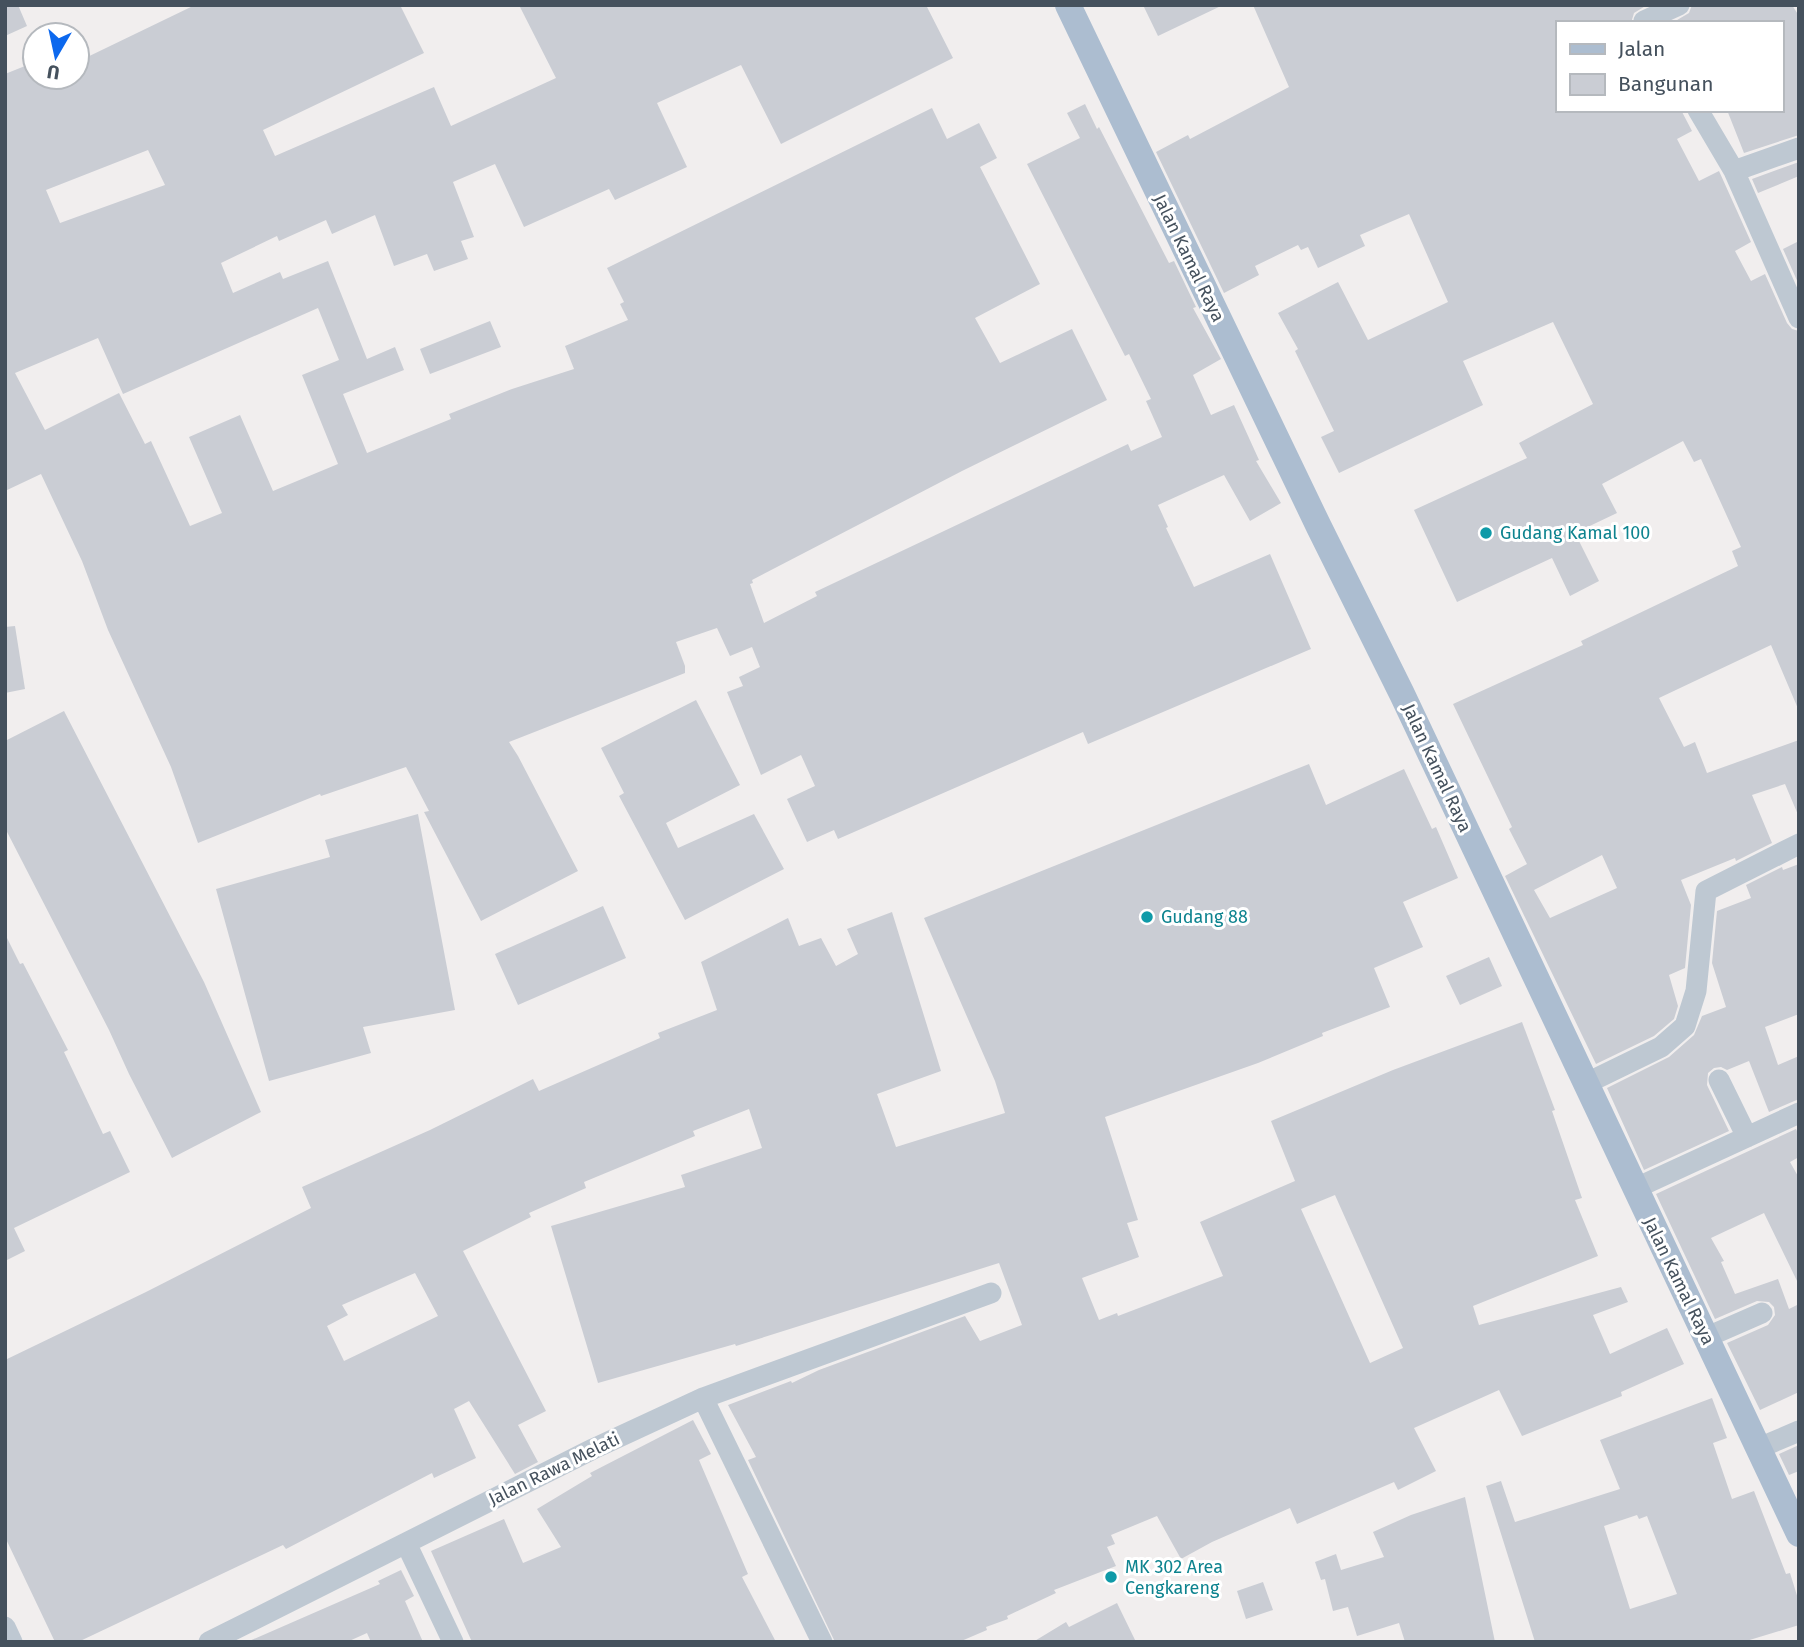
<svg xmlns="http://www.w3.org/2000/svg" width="1804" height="1647" font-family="'Fira Sans',sans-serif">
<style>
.building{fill:#cacdd4;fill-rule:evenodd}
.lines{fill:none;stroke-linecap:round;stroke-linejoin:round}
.minor{stroke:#bec8d2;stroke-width:21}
.major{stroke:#acbdd0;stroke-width:26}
.culture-dot{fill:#0f9aa8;stroke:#fff;stroke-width:2.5}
.labels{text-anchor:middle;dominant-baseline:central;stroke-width:6;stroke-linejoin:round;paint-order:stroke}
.street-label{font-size:18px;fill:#45515d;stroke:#fff}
.culture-label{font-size:18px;fill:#0d838f;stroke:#fff;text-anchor:start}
</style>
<rect width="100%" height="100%" fill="#f1eeee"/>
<path class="building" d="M 5,5 L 18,5 L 27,26 L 5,36 Z
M 195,5 L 400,5 L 424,53 L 263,130 L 275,156 L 434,87 L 451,126 L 556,78 L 519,5 L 926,5 L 953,58 L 781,144 L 741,65 L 657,103 L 687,167 L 615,200 L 609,189 L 524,227 L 495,164 L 453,182 L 474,237 L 461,241 L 468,259 L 434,271 L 427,254 L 394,266 L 375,215 L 332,234 L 326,220 L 279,241 L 277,236 L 221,263 L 233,293 L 280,272 L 283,279 L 328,261 L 367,359 L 395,347 L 404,370 L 343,394 L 367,453 L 451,419 L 449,414 L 512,389 L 574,369 L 565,346 L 628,320 L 620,304 L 624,302 L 607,268 L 932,108 L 947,139 L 979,123 L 997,158 L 980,167 L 1040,284 L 975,318 L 1000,363 L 1072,329 L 1107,400 L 962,471 L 752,580 L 753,583 L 750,584 L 764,623 L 817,596 L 815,592 L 1128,444 L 1131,451 L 1162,437 L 1146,401 L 1151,399 L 1129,354 L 1125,356 L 1027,164 L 1080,138 L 1067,113 L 1085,104 L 1097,129 L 1099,127 L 1169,263 L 1174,261 L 1196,307 L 1193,308 L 1221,359 L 1193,375 L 1211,415 L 1234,405 L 1259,460 L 1256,461 L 1281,503 L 1250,521 L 1224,475 L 1158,505 L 1168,527 L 1166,528 L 1194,587 L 1270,554 L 1311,649 L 1088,744 L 1083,732 L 838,839 L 834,830 L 807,842 L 787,799 L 815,786 L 801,755 L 761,775 L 727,692 L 743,686 L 739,677 L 760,667 L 752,647 L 730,656 L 717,628 L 676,642 L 685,666 L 685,673 L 509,742 L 518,756 L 578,871 L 481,921 L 424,812 L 429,811 L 406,767 L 321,796 L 320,794 L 198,843 L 171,767 L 108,630 L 82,561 L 41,474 L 5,491 L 5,74 L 35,62 L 35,77 L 77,77 L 77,62 ZM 148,150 L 165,185 L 60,223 L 46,190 ZM 318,308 L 339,360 L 302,375 L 338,464 L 273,491 L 240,415 L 189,437 L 222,513 L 190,526 L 151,441 L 145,444 L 119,393 L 45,430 L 15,373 L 98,338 L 123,394 Z
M 1143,5 L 1223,5 L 1158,36 Z
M 1253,5 L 1647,5 L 1634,13 L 1631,23 L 1557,23 L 1557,110 L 1681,110 L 1692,131 L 1677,139 L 1699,181 L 1719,171 L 1751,242 L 1735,251 L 1751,281 L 1765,274 L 1787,323 L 1792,329 L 1799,331 L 1799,711 L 1771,645 L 1659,698 L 1684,747 L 1695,742 L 1707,773 L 1799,740 L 1799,817 L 1785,784 L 1752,795 L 1772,843 L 1736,861 L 1735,858 L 1681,880 L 1691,905 L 1685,968 L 1669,975 L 1678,1006 L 1674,1019 L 1654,1036 L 1596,1064 L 1505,876 L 1527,864 L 1509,829 L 1512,827 L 1453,704 L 1583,645 L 1581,641 L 1738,566 L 1732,551 L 1741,547 L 1701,459 L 1694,462 L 1683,441 L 1602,484 L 1617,513 L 1575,533 L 1599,581 L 1570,596 L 1552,558 L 1457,602 L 1414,510 L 1527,458 L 1519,443 L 1593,404 L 1553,322 L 1463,361 L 1483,405 L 1339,473 L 1321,437 L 1334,431 L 1295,351 L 1298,349 L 1278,313 L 1338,282 L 1368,340 L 1448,302 L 1409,214 L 1360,235 L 1365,246 L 1318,268 L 1308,247 L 1301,250 L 1298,245 L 1255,266 L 1259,275 L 1224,293 L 1156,152 L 1188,135 L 1190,139 L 1289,87 ZM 1602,855 L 1617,888 L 1550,918 L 1534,890 Z
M 1692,5 L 1792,5 L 1799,16 L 1799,135 L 1744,153 L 1727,110 L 1781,110 L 1781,23 L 1672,23 L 1689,13 Z
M 1799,162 L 1799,176 L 1758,193 L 1752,179 Z
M 1799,241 L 1799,285 L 1783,249 Z
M 490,321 L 501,347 L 430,374 L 420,349 Z
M 15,626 L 25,689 L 5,693 L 5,627 Z
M 696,700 L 740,785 L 666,823 L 678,848 L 754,814 L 784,869 L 685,920 L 619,796 L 624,793 L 601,748 Z
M 64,711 L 204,982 L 261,1112 L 172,1158 L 129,1074 L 109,1030 L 5,828 L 5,741 Z
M 1309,764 L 1326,805 L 1404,769 L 1432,829 L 1436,827 L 1458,878 L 1403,902 L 1423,947 L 1374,968 L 1390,1007 L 1322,1033 L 1323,1036 L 1258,1063 L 1105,1117 L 1138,1220 L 1127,1223 L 1139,1257 L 1082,1278 L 1099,1320 L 1117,1313 L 1118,1316 L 1223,1276 L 1200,1222 L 1295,1181 L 1271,1121 L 1393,1070 L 1522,1022 L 1555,1110 L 1552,1111 L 1582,1198 L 1575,1200 L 1598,1256 L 1473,1306 L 1479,1325 L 1621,1287 L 1628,1302 L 1593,1315 L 1610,1354 L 1667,1328 L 1684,1364 L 1621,1392 L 1622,1396 L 1522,1436 L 1499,1390 L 1414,1428 L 1436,1471 L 1398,1490 L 1394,1482 L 1297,1524 L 1290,1508 L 1212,1542 L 1181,1559 L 1157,1516 L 1111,1535 L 1115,1544 L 1107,1547 L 1116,1566 L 1054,1590 L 1056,1593 L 1007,1616 L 1008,1619 L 986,1627 L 987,1630 L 959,1642 L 835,1642 L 748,1460 L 756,1457 L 728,1405 L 791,1381 L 792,1383 L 819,1370 L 965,1316 L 980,1341 L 1022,1325 L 999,1263 L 736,1346 L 735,1344 L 598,1383 L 551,1226 L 685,1187 L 681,1175 L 762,1148 L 749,1109 L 693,1131 L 695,1136 L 584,1182 L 586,1188 L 529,1213 L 531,1217 L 463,1251 L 546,1411 L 518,1425 L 538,1462 L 515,1474 L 469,1401 L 454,1409 L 476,1458 L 434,1478 L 432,1473 L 286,1549 L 283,1545 L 78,1642 L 55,1642 L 5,1537 L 5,1360 L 146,1292 L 311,1208 L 302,1187 L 430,1130 L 533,1079 L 539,1091 L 660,1038 L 658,1033 L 717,1010 L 701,962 L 788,918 L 799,946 L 821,938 L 836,966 L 858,954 L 847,929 L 892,912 L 941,1071 L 877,1094 L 896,1147 L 1005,1113 L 995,1081 L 924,918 ZM 1335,1195 L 1403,1348 L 1370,1363 L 1301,1209 ZM 415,1273 L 438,1316 L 344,1361 L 327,1326 L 348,1315 L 342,1305 Z
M 418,814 L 455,1010 L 363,1027 L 371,1053 L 269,1081 L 216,889 L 330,857 L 325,840 Z
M 1799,864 L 1799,1014 L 1765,1027 L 1778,1065 L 1799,1056 L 1799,1099 L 1769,1112 L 1749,1061 L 1727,1070 L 1721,1067 L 1714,1068 L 1708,1073 L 1707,1085 L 1729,1131 L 1644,1170 L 1607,1088 L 1669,1057 L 1694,1035 L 1702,1016 L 1726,1007 L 1712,963 L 1717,911 L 1751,898 L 1746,885 L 1782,867 L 1783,870 Z
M 603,906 L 626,958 L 518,1005 L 495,954 Z
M 5,934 L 20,964 L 23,963 L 68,1050 L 64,1052 L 103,1134 L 110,1131 L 130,1172 L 14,1228 L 25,1251 L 5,1261 Z
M 1489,957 L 1502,986 L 1460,1005 L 1446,976 Z
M 1796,1129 L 1799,1135 L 1799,1157 L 1790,1162 L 1799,1178 L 1799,1285 L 1764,1213 L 1711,1238 L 1724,1261 L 1721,1262 L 1735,1294 L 1778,1279 L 1789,1309 L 1799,1304 L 1799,1392 L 1760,1410 L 1727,1343 L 1768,1325 L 1775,1315 L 1774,1307 L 1769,1302 L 1757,1301 L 1715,1319 L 1656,1194 Z
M 1712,1398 L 1727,1438 L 1713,1443 L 1732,1499 L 1754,1491 L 1786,1574 L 1790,1573 L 1799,1602 L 1799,1625 L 1743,1642 L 1535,1642 L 1486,1486 L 1501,1481 L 1515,1522 L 1620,1489 L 1600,1440 ZM 1637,1515 L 1639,1519 L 1647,1516 L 1677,1594 L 1630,1609 L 1604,1526 Z
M 693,1420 L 711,1454 L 699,1460 L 748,1574 L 742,1577 L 776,1642 L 472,1642 L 431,1551 L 504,1519 L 523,1563 L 561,1547 L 537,1509 L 592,1476 L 590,1473 Z
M 1799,1445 L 1799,1471 L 1789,1475 L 1779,1454 Z
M 1465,1497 L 1495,1642 L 1405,1642 L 1399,1623 L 1357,1636 L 1348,1607 L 1333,1611 L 1325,1579 L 1321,1580 L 1315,1562 L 1336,1554 L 1341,1570 L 1384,1557 L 1373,1532 L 1411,1515 Z
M 401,1570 L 414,1596 L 405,1601 L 423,1642 L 371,1642 L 367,1633 L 347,1642 L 247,1642 L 380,1584 L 378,1581 Z
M 1263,1582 L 1273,1610 L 1246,1619 L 1237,1591 Z
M 1117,1603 L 1136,1642 L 1033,1642 L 1066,1622 L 1069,1627 Z"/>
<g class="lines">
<path class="minor" d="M 1644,21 L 1679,5
M 1698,110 L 1734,171 L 1799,318
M 1734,171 L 1799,148
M 1719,1080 L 1747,1137
M 1585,1084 L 1661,1047 L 1685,1026 L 1696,991 L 1706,891 L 1799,844
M 1634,1189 L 1799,1113
M 1707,1337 L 1762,1313
M 703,1398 L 822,1642
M 1759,1448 L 1799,1431
M 406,1543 L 453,1642
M 5,1627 L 12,1642
M 209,1642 L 593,1449 L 703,1398 L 991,1293"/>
<path class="major" d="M 1068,5 L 1319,527 L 1402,694 L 1799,1534"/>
</g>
<g class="culture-dot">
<circle cx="1486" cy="533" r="7"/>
<circle cx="1147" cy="917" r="7"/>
<circle cx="1111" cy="1577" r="7"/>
</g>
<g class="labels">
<g class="street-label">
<text transform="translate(1189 258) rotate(64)">Jalan Kamal Raya</text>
<text transform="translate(1437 768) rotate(65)">Jalan Kamal Raya</text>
<text transform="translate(1679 1281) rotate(64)">Jalan Kamal Raya</text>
<text transform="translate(554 1469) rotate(-26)">Jalan Rawa Melati</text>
</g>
<g class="culture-label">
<text x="1500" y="533">Gudang Kamal 100</text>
<text x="1161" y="917">Gudang 88</text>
<text x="1125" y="1567">MK 302 Area<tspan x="1125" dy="21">Cengkareng</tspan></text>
</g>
</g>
<rect width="1804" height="1647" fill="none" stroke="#45515d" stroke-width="14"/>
<rect x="1556" y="21" width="228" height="91" fill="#ffffff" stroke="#b5b9be" stroke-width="2"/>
<rect x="1570" y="44" width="35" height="10" fill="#acbdd0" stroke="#b5b9be" stroke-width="2"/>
<text x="1618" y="56" font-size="21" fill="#45515d">Jalan</text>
<rect x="1570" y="74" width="35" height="21" fill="#cacdd4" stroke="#b5b9be" stroke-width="2"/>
<text x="1618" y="91" font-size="21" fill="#45515d">Bangunan</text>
<g transform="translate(56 56) rotate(189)"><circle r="33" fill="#ffffff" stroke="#b5b9be" stroke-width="2"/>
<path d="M0-5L12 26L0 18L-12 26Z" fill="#0c68ee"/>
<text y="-10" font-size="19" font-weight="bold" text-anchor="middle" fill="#45515d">U</text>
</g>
</svg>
